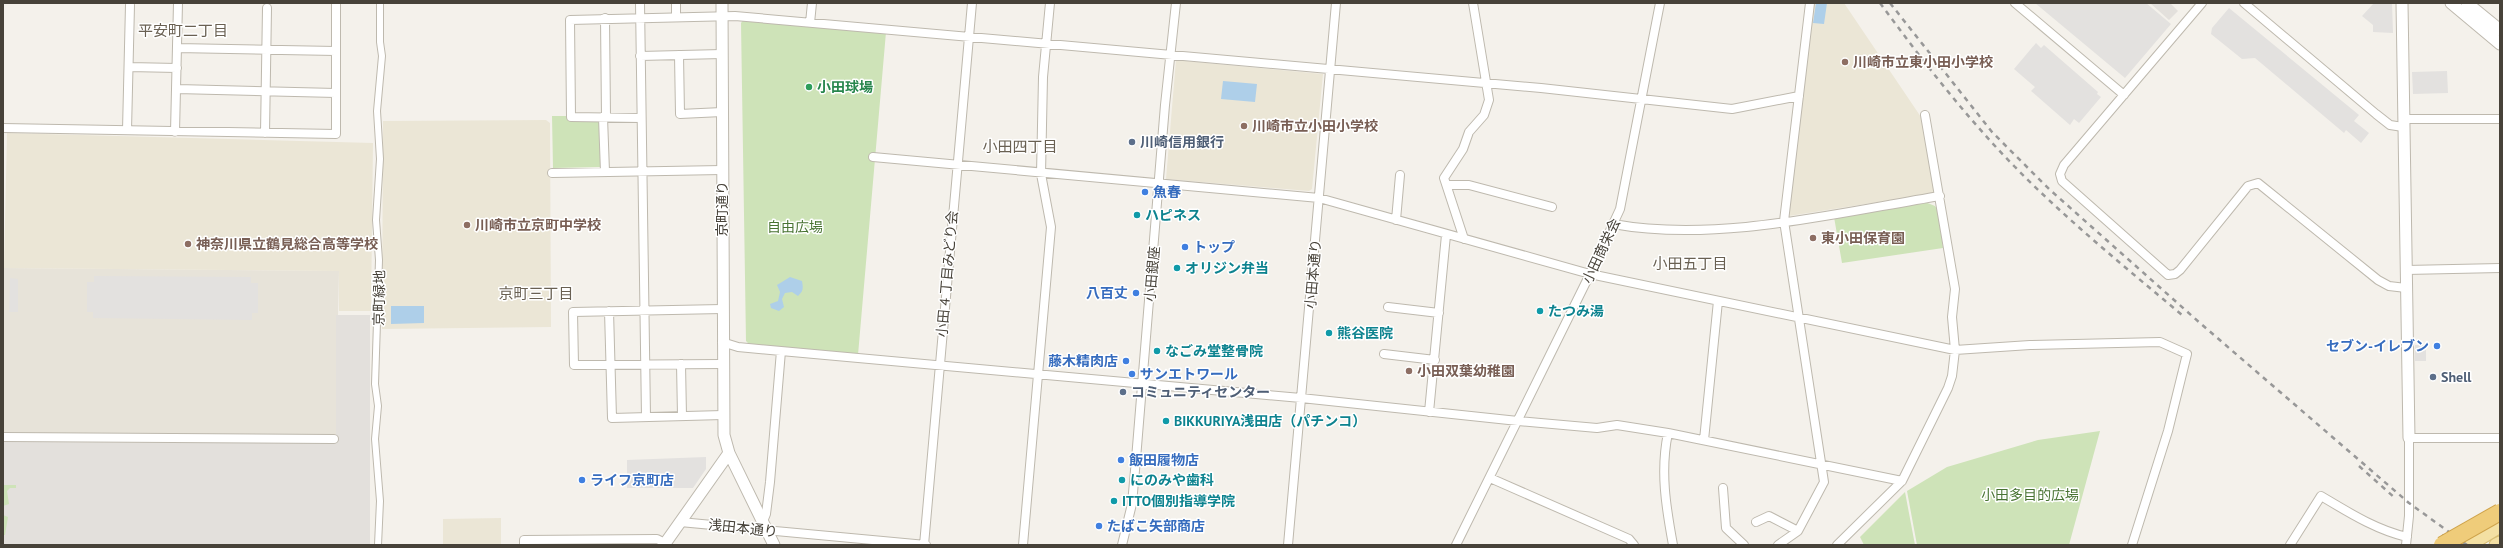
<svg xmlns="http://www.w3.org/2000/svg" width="2503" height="548" font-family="'PT Sans','Noto Sans JP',sans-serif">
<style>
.residential{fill:#e7e3d9}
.industrial{fill:#e3e0dc}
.education{fill:#ebe6d6}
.green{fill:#cee3b8}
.parking{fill:#e3e1df}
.water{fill:#aecfe9}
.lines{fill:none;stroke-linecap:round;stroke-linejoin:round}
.pedestrian-casing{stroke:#beb9ae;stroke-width:8}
.minor-casing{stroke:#beb9ae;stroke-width:10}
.tertiary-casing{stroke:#beb9ae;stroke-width:13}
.primary-casing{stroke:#d8be74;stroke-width:15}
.pedestrian{stroke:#fff;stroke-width:6}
.minor{stroke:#fff;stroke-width:8}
.tertiary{stroke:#fff;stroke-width:11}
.primary{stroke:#f4e0a3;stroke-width:13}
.rail{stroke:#989898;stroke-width:2.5;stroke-dasharray:5 5;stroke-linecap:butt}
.motorway-bridge-casing{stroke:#cea24a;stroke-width:18;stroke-linecap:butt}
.motorway-bridge{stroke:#efcc7a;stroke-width:16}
.education-dot{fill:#8d6e63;stroke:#fff;stroke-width:1.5}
.leisure-dot{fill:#2e9e5b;stroke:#fff;stroke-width:1.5}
.service-dot{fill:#5c6f8a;stroke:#fff;stroke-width:1.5}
.shop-dot{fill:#3f7fe0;stroke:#fff;stroke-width:1.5}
.culture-dot{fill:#0f9aa8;stroke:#fff;stroke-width:1.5}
.labels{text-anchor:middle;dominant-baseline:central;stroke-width:3;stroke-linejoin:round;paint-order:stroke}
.education-label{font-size:14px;font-weight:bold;fill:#785e54;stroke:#fff;text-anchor:start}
.leisure-label{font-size:14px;font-weight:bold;fill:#27864d;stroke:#fff;text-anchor:start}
.service-label{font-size:14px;font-weight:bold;fill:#4e5e75;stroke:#fff;text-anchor:start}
.shop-label{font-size:14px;font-weight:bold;fill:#366cbe;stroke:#fff;text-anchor:start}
.street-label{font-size:14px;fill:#474239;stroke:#fff}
.culture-label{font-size:14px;font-weight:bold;fill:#0d838f;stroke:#fff;text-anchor:start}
.park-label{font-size:14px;fill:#487332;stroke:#fff}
.neighbourhood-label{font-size:15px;fill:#696052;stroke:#fff}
</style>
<rect width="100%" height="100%" fill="#f4f1eb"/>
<path class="residential" d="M 4,268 L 339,271 L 338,315 L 336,315 L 336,435 L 3,433 Z"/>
<path class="industrial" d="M 2150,3 L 2170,3 L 2178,11 L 2169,20 Z
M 336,315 L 370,315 L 370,545 L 3,545 L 4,442 L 336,443 Z"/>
<path class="education" d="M 1813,3 L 1844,3 L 1923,120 L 1936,193 L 1789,216 L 1787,213 Z
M 1176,60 L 1323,74 L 1312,189 L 1309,191 L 1166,179 Z
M 546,120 L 550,123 L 551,327 L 382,329 L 383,121 Z
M 7,133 L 373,143 L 371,311 L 339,311 L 339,271 L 4,268 Z
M 501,518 L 501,545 L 443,545 L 443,519 Z"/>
<path class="green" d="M 744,19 L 886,32 L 858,355 L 749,344 L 746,341 L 741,23 Z
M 552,116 L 568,116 L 569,120 L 600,120 L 601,167 L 553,168 Z
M 1925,202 L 1935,206 L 1938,211 L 1943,248 L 1842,263 L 1834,217 Z
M 2100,431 L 2069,545 L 1917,545 L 1907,491 L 1947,467 L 2038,440 Z
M 3,485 L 16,485 L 16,488 L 10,488 L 7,491 L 9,504 L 3,506 Z
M 1905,492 L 1915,545 L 1864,545 L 1860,537 Z
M 3,515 L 8,517 L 5,535 L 3,535 Z"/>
<path class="parking" d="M 2035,3 L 2146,3 L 2171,24 L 2125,78 Z
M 2374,3 L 2392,3 L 2393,33 L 2373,32 L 2373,25 L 2362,16 Z
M 2229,8 L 2359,115 L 2354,121 L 2369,133 L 2361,143 L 2346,130 L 2344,133 L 2255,58 L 2242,59 L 2211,34 L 2212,28 Z
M 2036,43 L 2041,48 L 2044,45 L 2098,92 L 2097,94 L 2101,97 L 2079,123 L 2074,119 L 2070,125 L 2031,91 L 2035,87 L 2014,69 Z
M 2447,71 L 2448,93 L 2413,94 L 2412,72 Z
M 94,276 L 251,277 L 251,283 L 258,283 L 258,313 L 252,313 L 252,320 L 93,318 L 93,312 L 87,312 L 87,282 L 94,282 Z
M 10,278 L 18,279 L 18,312 L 9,312 Z
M 2415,345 L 2426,345 L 2426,361 L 2415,361 Z
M 706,457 L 706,469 L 693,488 L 627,488 L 627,460 Z"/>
<path class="water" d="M 1816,3 L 1827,3 L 1824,24 L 1813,23 Z
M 1223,81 L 1257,84 L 1255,102 L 1221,99 Z
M 790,277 L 802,281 C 803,287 804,291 798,296 L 792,292 L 785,293 L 782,299 L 784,307 L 779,311 L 771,308 L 770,304 L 778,301 L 780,292 L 777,285 Z
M 391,306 L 424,306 L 424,323 L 391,324 Z"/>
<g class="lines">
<g class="pedestrian-casing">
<path id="pedestrian" d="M 378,545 L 380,501 L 375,439 L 378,406 L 375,384 L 379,260 L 376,220 L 380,159 L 377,111 L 382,56 L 380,42 L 380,3"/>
</g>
<g class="minor-casing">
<path id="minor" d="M 640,3 L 646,417
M 676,3 L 676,17
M 2015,3 L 2124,95
M 2202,3 L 2064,165 L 2060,174 L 2062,181 L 2168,275 L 2175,274 L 2180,270 L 2248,186 L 2258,183 L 2378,280 L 2389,286 L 2406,288
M 2244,3 L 2376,114 L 2390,125 L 2403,127
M 605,18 L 606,117
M 810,23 L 812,3
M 177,48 L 336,51
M 679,55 L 680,114 L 722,112
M 640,56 L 722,54
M 129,67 L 177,68
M 177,89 L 336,93
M 603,117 L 605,172
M 641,118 L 571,117 L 570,20 L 735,16 L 1541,88 L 1732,109 L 1799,96
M 2403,119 L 2500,119
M 3,128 L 336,134 L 336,3
M 127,130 L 130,5
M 175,132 L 178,3
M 265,133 L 267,8
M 873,157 L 1319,198 L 1590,274 L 1955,350 L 2030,345 L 2160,342 L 2187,354 L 2168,431 L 2132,545
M 552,173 L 722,170
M 1447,185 L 1469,185 L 1552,207
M 1396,220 L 1400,175
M 1613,224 C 1717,243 1836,213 1940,196
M 1464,239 L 1444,178 L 1463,149 L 1469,132 L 1484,115 L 1489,100 L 1473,3
M 2406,270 L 2500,268
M 1388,307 L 1439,313
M 609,311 L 612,418 L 723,415
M 722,342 L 738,347 L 781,351 L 1301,398 L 1518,421 L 1597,428 L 1617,425 L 1668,433 L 1902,481
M 1384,354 L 1435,360
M 681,364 L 682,416
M 722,364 L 574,365 L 573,312 L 722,309
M 1429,412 L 1446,235
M 1668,433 C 1660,471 1666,507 1673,545
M 3,437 L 334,439
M 1704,440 L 1718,301
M 1490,478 L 1629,539 L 1634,545
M 1723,488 L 1726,528 L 1744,545
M 680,522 L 926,545
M 1756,522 L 1769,516 L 1798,531
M 762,524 L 766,514 L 770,482 L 781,351
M 524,545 L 524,540 L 657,539 L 665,543
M 924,545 L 972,3
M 1023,545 L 1051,227 L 1041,174 L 1043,77 L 1050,3
M 1122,545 L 1132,504 L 1136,459 L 1165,105 L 1176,3
M 1288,545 L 1336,3
M 1456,545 L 1590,274 L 1620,209 L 1660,3
M 1778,545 L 1798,531 L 1824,482 L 1784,221 L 1810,3
M 1837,545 L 1902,481 L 1948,388 L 1952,376 L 1955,350 L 1952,317 L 1955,289 L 1925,115
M 2290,545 L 2321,496 C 2348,512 2376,530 2407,537
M 2406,545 L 2409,516 L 2409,438 L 2500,438"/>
</g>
<g class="tertiary-casing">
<path id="tertiary" d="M 722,3 L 724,435 L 729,453 L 774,545
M 2402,3 L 2409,438
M 2451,3 L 2500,44
M 2467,3 L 2500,30
M 664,545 L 729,453"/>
</g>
<g class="primary-casing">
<path id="primary" d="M 2469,545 L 2500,526
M 2496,545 L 2500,543"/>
</g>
<use href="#pedestrian" class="pedestrian"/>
<use href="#minor" class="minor"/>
<use href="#tertiary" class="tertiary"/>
<use href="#primary" class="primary"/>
<path class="rail" d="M 1880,3 C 1922,60 1965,116 2015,167 C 2067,220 2125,267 2182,315
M 1890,3 L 1992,132 L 2049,189 L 2200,323 L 2409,503 L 2467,545
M 2359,466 L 2395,498
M 2442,535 L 2455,545"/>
<g class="motorway-bridge-casing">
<path id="motorway-bridge" d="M 2442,545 L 2500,512"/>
</g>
<use href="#motorway-bridge" class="motorway-bridge"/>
</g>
<g class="education-dot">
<circle cx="1845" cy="62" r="4"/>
<circle cx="1244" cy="126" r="4"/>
<circle cx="467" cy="225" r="4"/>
<circle cx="1813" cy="238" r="4"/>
<circle cx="188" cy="244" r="4"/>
<circle cx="1409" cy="371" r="4"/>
</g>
<circle class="leisure-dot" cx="809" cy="87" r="4"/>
<g class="service-dot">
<circle cx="1132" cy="142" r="4"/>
<circle cx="2433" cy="377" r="4"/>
<circle cx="1123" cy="392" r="4"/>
</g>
<g class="shop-dot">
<circle cx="1145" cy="192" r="4"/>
<circle cx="1185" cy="247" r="4"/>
<circle cx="1136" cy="293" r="4"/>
<circle cx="2437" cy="346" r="4"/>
<circle cx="1126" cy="361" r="4"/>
<circle cx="1132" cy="374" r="4"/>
<circle cx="1121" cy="460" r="4"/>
<circle cx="582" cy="480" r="4"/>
<circle cx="1099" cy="526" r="4"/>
</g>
<g class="culture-dot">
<circle cx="1137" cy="215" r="4"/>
<circle cx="1177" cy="268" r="4"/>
<circle cx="1540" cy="311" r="4"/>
<circle cx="1329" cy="333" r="4"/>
<circle cx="1157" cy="351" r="4"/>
<circle cx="1166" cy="421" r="4"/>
<circle cx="1122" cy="480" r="4"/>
<circle cx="1114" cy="501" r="4"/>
</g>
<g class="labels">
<g class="education-label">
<text x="1853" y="62">川崎市立東小田小学校</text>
<text x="1252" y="126">川崎市立小田小学校</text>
<text x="475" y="225">川崎市立京町中学校</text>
<text x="1821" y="238">東小田保育園</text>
<text x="196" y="244">神奈川県立鶴見総合高等学校</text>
<text x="1417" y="371">小田双葉幼稚園</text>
</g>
<g class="leisure-label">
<text x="817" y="87">小田球場</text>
</g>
<g class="service-label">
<text x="1140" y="142">川崎信用銀行</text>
<text x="2441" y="377">Shell</text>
<text x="1131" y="392">コミュニティセンター</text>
</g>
<g class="shop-label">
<text x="1153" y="192">魚春</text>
<text x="1193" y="247">トップ</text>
<text x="1128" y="293" text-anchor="end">八百丈</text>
<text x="2429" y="346" text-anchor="end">セブン-イレブン</text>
<text x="1118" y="361" text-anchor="end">藤木精肉店</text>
<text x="1140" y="374">サンエトワール</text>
<text x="1129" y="460">飯田履物店</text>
<text x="590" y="480">ライフ京町店</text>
<text x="1107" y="526">たばこ矢部商店</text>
</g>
<g class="street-label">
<text transform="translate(722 209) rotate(-90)">京町通り</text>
<text transform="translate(1601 251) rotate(-65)">小田商栄会</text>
<text transform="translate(947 274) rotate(-85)">小田 4 丁目みどり会</text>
<text transform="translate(1152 274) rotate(-85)">小田銀座</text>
<text transform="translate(1313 274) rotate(-85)">小田本通り</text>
<text transform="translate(379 298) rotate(-89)">京町緑地</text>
<text transform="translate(743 528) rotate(6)">浅田本通り</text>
</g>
<g class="culture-label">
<text x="1145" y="215">ハピネス</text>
<text x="1185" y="268">オリジン弁当</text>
<text x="1548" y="311">たつみ湯</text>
<text x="1337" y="333">熊谷医院</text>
<text x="1165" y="351">なごみ堂整骨院</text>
<text x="1174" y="421">BIKKURIYA浅田店（パチンコ）</text>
<text x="1130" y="480">にのみや歯科</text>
<text x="1122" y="501">ITTO個別指導学院</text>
</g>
<g class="park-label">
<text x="795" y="227">自由広場</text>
<text x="2030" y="495">小田多目的広場</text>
</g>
<g class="neighbourhood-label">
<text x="183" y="30">平安町二丁目</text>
<text x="1020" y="146">小田四丁目</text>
<text x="1690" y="263">小田五丁目</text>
<text x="536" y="293">京町三丁目</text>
</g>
</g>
<rect width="2503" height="548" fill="none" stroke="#474239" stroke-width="8"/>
</svg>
